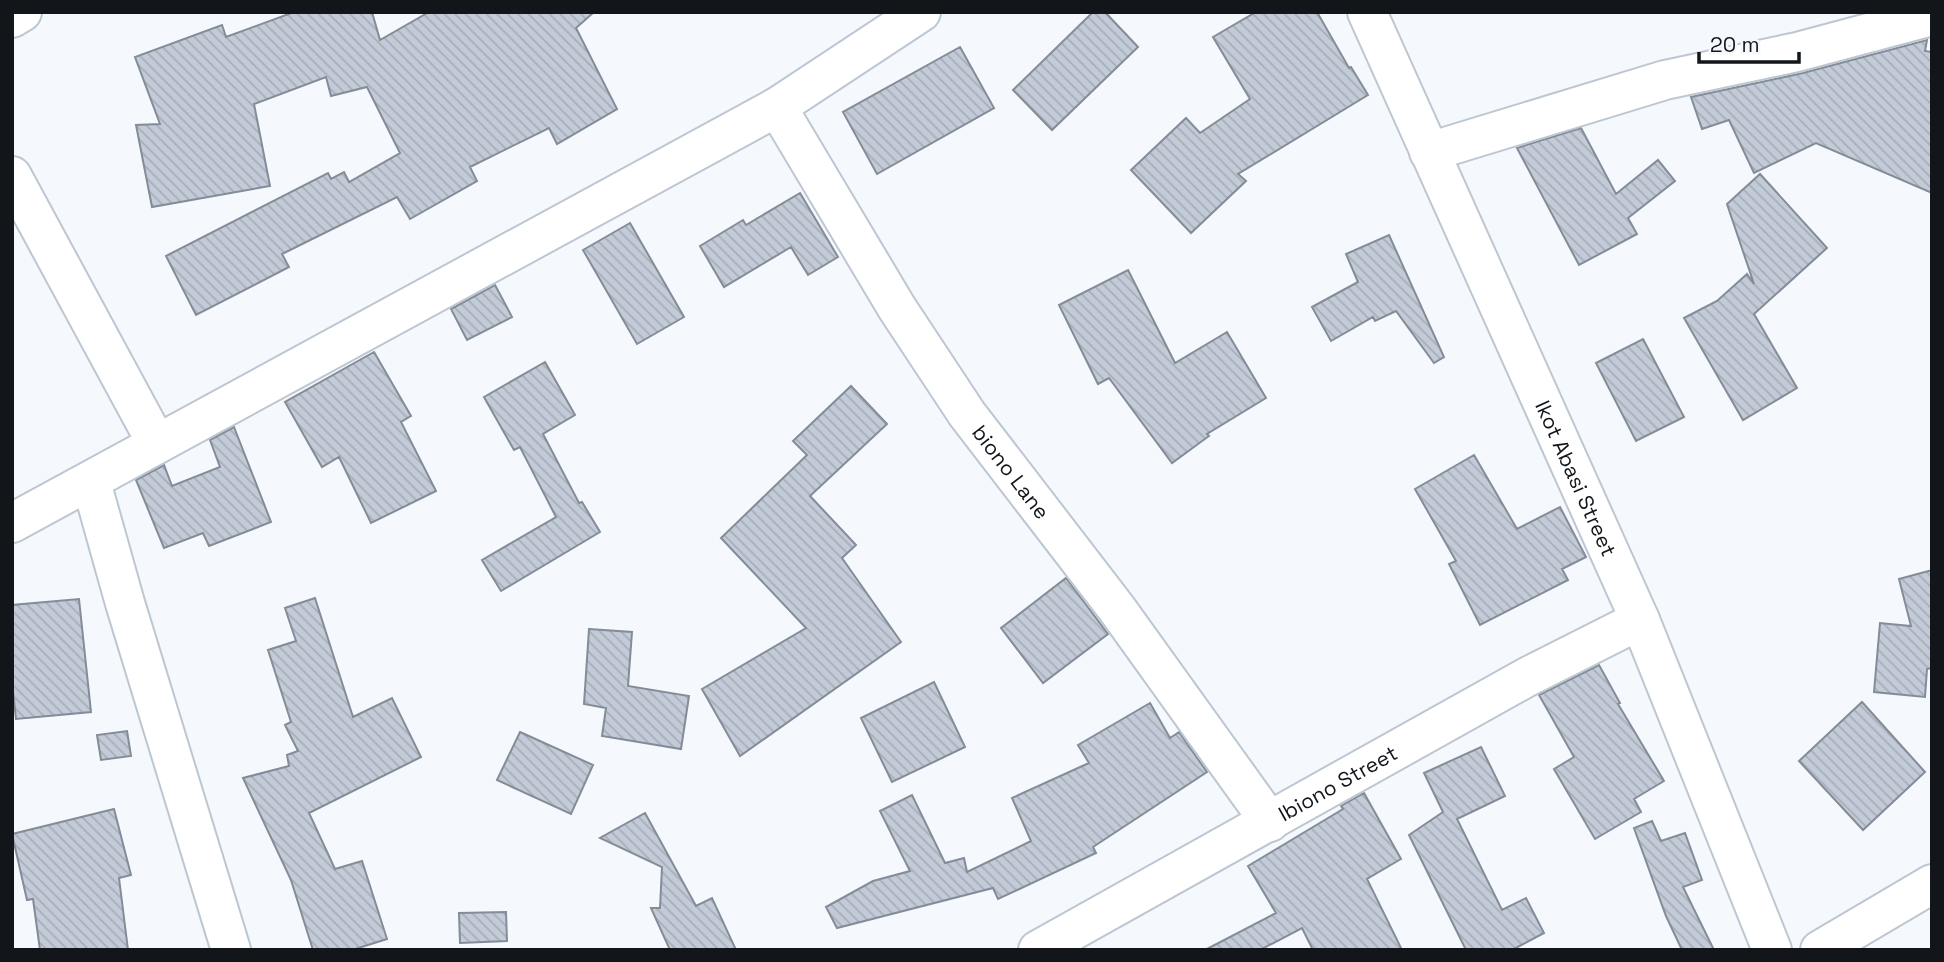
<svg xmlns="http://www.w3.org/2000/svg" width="1944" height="962" font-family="'Space Grotesk',sans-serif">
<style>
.building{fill:url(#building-back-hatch);stroke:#838c97;stroke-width:2}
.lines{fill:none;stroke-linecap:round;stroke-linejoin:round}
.minor-casing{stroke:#bdc7d2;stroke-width:42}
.minor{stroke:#fff;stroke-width:38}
.labels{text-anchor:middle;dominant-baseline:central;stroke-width:7;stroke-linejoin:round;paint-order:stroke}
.street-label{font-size:21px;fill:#12161a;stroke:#f5f9fe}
</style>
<defs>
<pattern id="building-back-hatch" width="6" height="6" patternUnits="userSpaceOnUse" patternTransform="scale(1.75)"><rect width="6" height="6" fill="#c2cbd7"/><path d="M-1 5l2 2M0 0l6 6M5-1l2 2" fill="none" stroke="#a6aeb8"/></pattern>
</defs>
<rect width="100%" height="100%" fill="#f5f9fe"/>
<path class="building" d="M 294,12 L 372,12 L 380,40 L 429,12 L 594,12 L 576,28 L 617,109 L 557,144 L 549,128 L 470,167 L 477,181 L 410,219 L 397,197 L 282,254 L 289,267 L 196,315 L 166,256 L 328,173 L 331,179 L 344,172 L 349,182 L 400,153 L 367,87 L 331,96 L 326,77 L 254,104 L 270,186 L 152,207 L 136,125 L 160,124 L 135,57 L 222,25 L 226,37 Z
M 1093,12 L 1105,12 L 1138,47 L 1052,130 L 1013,90 Z
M 1256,12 L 1317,12 L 1349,68 L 1351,67 L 1368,95 L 1238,174 L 1246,181 L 1191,233 L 1131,170 L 1186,118 L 1200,133 L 1250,99 L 1213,37 Z
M 1927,40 L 1925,51 L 1932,52 L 1932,193 L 1816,143 L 1754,173 L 1729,120 L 1702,129 L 1691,97 L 1803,73 Z
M 960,47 L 994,108 L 877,174 L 843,112 Z
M 1581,128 L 1616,194 L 1658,160 L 1675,181 L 1628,218 L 1637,234 L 1579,265 L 1517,148 Z
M 1760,174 L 1827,248 L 1754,314 L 1797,388 L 1743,420 L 1684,318 L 1717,301 L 1747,274 L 1754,284 L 1727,204 Z
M 800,193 L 838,257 L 808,275 L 791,247 L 724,287 L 700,246 L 743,220 L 746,225 Z
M 630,223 L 684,317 L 637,344 L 583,250 Z
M 1389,235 L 1444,357 L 1434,363 L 1396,311 L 1375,321 L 1373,317 L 1331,341 L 1312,307 L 1358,282 L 1346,254 Z
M 1128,270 L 1175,363 L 1227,332 L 1266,398 L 1207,434 L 1209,436 L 1172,463 L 1109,378 L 1098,384 L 1059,305 Z
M 495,285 L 512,317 L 467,340 L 451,309 Z
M 1643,339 L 1684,417 L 1636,441 L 1596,363 Z
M 374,352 L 411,416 L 401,422 L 436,491 L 371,523 L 339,457 L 322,467 L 285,402 Z
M 545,362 L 575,415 L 543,434 L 579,503 L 582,502 L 600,532 L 501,591 L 482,560 L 556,517 L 520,447 L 514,450 L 484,397 Z
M 851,386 L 887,424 L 810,496 L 856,545 L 842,558 L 901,642 L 740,756 L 702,689 L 806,628 L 721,538 L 807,455 L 793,441 Z
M 234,427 L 271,522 L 209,546 L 203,533 L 164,548 L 136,480 L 164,465 L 172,486 L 220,467 L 210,440 Z
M 1474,455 L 1517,529 L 1560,507 L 1586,557 L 1562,569 L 1568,580 L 1480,625 L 1449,564 L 1456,561 L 1415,489 Z
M 1932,570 L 1932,668 L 1927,669 L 1925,697 L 1874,692 L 1880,623 L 1911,626 L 1899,579 Z
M 1066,578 L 1108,634 L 1043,683 L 1001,628 Z
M 315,598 L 353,717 L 392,698 L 421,757 L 309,813 L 335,869 L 362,861 L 387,939 L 352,950 L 313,950 L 291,880 L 243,778 L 289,766 L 287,755 L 298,751 L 285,725 L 291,722 L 268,650 L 296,641 L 285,608 Z
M 79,599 L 91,712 L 16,719 L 12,682 L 12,605 Z
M 589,629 L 632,632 L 628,686 L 689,696 L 681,749 L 602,736 L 606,708 L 584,704 Z
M 1599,665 L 1620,703 L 1618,704 L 1664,781 L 1634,799 L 1641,812 L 1595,839 L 1554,769 L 1574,757 L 1539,695 Z
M 934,682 L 965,747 L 892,782 L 861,718 Z
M 1862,702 L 1925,772 L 1863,830 L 1799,761 Z
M 1150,703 L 1170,738 L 1179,732 L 1207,772 L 1093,847 L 1096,853 L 998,899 L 993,888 L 837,928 L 826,907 L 873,881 L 910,871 L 880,811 L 912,795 L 945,863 L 964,858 L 967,872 L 1031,841 L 1012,798 L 1089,763 L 1078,745 Z
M 127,731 L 131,756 L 101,760 L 97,735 Z
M 520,732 L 593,765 L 571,814 L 497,780 Z
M 1481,747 L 1505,796 L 1457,819 L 1502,910 L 1526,898 L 1544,933 L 1512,950 L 1466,950 L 1409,835 L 1443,812 L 1424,773 Z
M 1364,793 L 1401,859 L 1367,879 L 1402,950 L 1313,950 L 1302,928 L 1260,950 L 1205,950 L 1276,913 L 1248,866 L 1343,809 L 1341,806 Z
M 114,809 L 131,875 L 119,878 L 128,950 L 40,950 L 33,899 L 27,900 L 12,834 Z
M 645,813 L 696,906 L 712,898 L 736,950 L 670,950 L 651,908 L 660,908 L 662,867 L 600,838 Z
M 1652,821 L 1661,841 L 1685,833 L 1702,880 L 1683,887 L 1714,950 L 1682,950 L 1666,916 L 1634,828 Z
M 506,912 L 507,941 L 460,943 L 459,913 Z"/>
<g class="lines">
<g class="minor-casing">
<g id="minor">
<path id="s1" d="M 1367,12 L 1640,620 L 1772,950"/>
<path d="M 12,18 L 22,12"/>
<path id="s2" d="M 777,107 L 897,308 L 967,414 L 1117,609 L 1270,822"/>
<path d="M 1429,152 L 1665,80 L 1797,52 L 1932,16"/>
<path d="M 12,176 L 157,444"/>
<path d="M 91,482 L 125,603 L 231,950"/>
<path d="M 12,523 L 777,107 L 921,12"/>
<path id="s3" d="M 1038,950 L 1527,677 L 1640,620"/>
<path d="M 1820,950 L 1932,884"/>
</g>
</g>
<use href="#minor" class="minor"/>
</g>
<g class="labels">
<g class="street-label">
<text stroke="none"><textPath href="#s2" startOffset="434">biono Lane</textPath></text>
<text stroke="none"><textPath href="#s1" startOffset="511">Ikot Abasi Street</textPath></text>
<text stroke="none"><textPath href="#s3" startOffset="343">Ibiono Street</textPath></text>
</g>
</g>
<rect width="1944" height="962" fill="none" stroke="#12161a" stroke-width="28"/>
<path d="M1699 52v10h100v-10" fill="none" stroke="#12161a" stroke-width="3.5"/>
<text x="1710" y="52" font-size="21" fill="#12161a" stroke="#f5f9fe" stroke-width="5" paint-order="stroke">20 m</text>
</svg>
